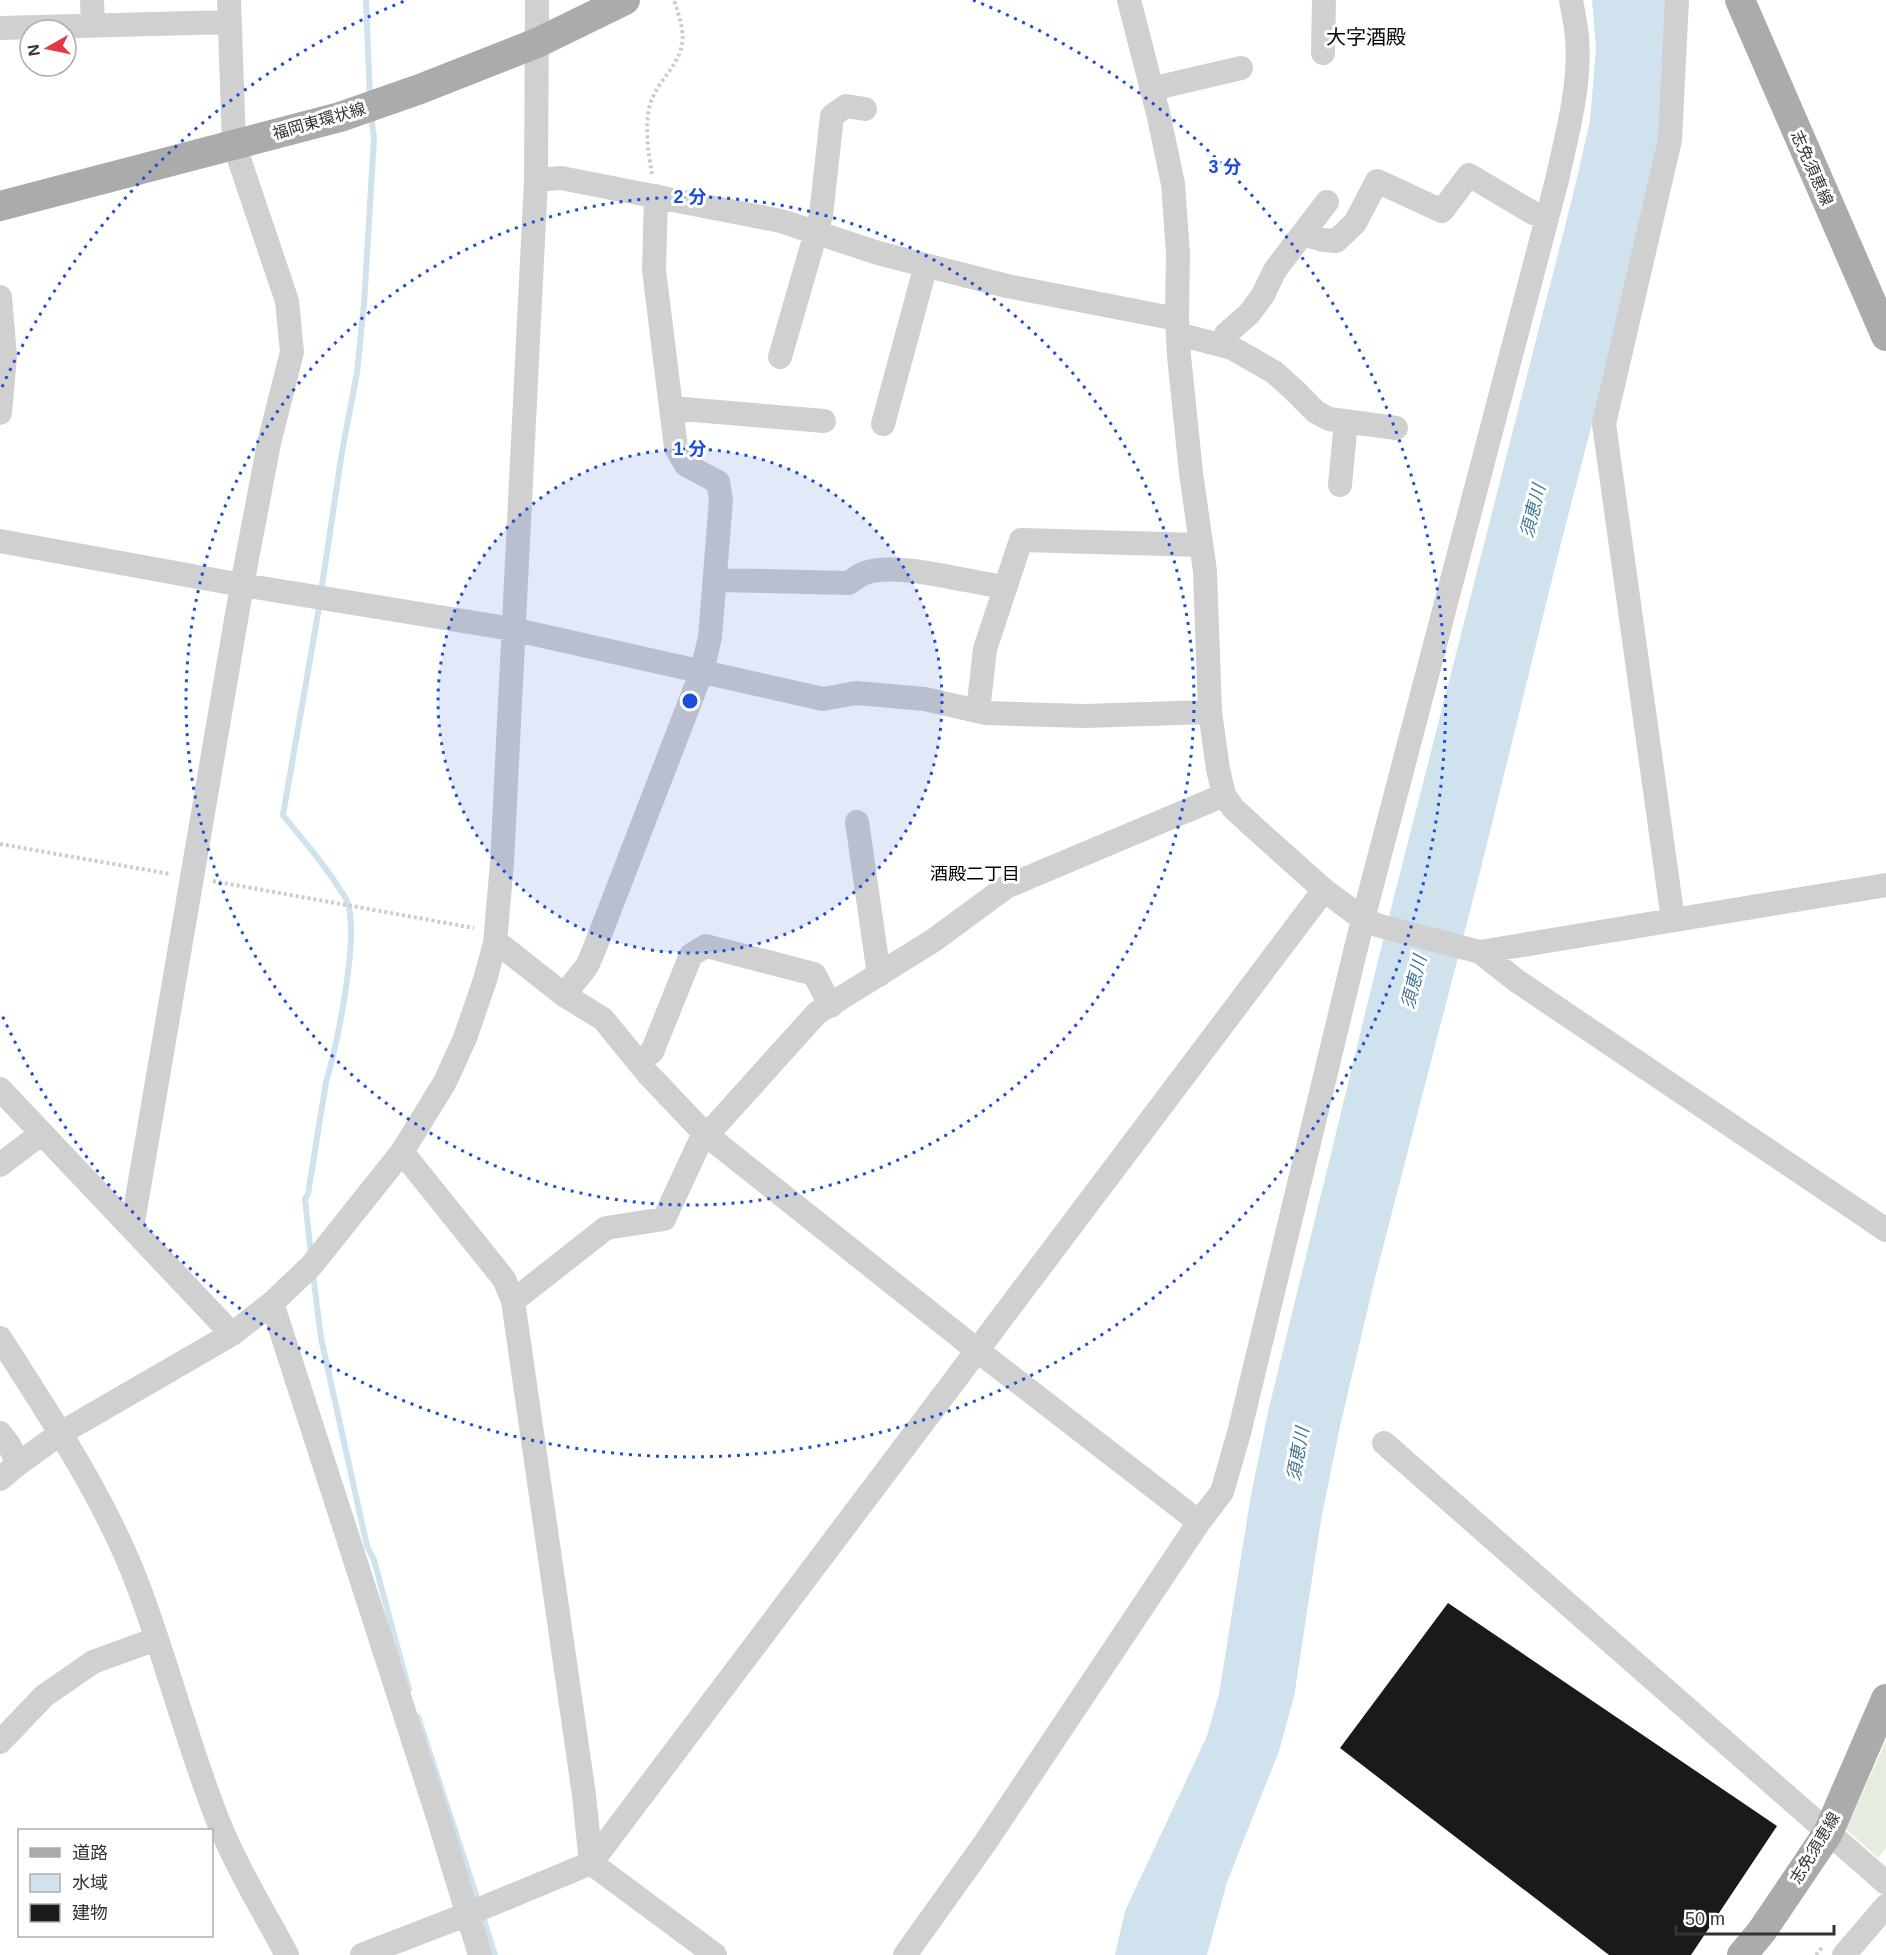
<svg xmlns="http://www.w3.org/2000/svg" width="1886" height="1955" font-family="Helvetica,'Noto Sans JP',sans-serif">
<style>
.green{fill:#e6ecdf}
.water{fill:#cfe2ee}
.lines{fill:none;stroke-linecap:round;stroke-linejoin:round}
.stream{stroke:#cfe2ee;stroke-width:6}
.building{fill:#1a1a1a}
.path{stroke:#cdcdcd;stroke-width:4;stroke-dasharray:3 3;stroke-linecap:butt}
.minor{stroke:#d0d0d0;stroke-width:24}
.major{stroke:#ababab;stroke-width:30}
.ring{fill:none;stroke:#1d4ed8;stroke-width:3;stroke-dasharray:3 6}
.labels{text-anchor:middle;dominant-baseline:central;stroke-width:6;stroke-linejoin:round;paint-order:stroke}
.street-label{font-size:16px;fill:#333;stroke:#fff}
.water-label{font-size:18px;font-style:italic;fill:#3f7597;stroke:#fff}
.neighbourhood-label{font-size:18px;fill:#000;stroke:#fff}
.quarter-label{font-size:20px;fill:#000;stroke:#fff}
.centre{fill:#1d4ed8;stroke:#fff;stroke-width:3}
.ring-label{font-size:18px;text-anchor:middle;font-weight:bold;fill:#1d4ed8;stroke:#fff;stroke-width:6;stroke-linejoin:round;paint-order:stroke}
</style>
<rect width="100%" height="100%" fill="#fff"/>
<path class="green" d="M 1886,1741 L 1886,1848 L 1878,1858 L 1846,1829 Z"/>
<path class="water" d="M 1592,0 L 1665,0 L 1669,47 L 1665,133 L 1648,208 L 1561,543 L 1479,876 L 1374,1282 L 1340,1426 L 1321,1520 L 1294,1697 L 1279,1751 L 1227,1882 L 1207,1955 L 1115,1955 L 1125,1911 L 1207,1736 L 1219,1694 L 1251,1495 L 1268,1412 L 1383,940 L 1574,191 L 1590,121 L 1596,48 Z"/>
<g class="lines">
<path class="stream" d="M 366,0 L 370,98
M 321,592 L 342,452 L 357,373 L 364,304 L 374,138 L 371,114
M 311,1255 L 305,1199 L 308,1194 L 326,1082 C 337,1045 359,939 348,904 C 347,899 342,893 339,888 C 323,862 302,839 283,815 L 320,602
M 313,1274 L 321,1338 L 367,1546 L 374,1560 L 409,1690
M 418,1717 L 479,1904
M 482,1914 L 495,1955"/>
</g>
<path class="building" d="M 1448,1603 L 1777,1826 L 1691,1955 L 1609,1955 L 1340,1748 Z"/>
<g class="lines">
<path class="path" d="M 652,174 C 648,152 644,123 651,101 C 655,91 662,81 668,73 C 689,45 684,31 674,0
M 0,844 L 170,874
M 213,881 L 474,928
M 1816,1955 L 1823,1946"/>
<path class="minor" d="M 92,0 L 93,26
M 1129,0 L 1159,117 L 1173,184 L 1178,253 L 1177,319 L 1179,356 L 1191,473 L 1205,571 L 1210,712 L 1218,769 L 1224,795 L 1233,808 L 1258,831 L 1324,890 L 1363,919 L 1380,926 L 1480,952 L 1517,981 L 1886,1230
M 0,28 L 230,22
M 1323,53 L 1324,0
M 1151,89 L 1241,68
M 536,180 L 561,178 L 781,221 L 878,253 L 1007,286 L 1177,319
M 1303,234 L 1323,240 L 1336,241 L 1355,223 L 1377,181 L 1442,211 L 1469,175 L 1533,213 L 1547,217
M 0,297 L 5,356 L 0,413
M 1178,334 L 1232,348 L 1274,372 L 1295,391 L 1316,412 L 1329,419 L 1396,428
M 1222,345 L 1226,334 L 1249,314 L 1263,295 L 1275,270 L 1327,202
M 780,357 L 821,215 L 832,116 L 846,106 L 865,109
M 671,408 L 824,421
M 883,424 L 926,265
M 1340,485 L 1346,421
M 0,541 L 242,585 L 512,629 L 823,699 L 856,693 L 925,699 L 986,713 L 1084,716 L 1210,712
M 715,580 L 849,583 C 854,579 859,575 865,573 C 896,561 970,583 1005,587
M 978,711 L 985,649 L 1021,540 L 1201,545
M 857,822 L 879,975
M 1673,920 L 1604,424 L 1670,140 L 1677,0
M 495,943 L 503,947 L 564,995 L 603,1019 L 648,1074 L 704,1133 L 978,1351 L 1199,1522
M 1480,952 L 1886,885
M 564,995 L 587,966 L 594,950 L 702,671 L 710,637 L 721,500 L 718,482 L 686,465 L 676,448 L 654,270 L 656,196
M 638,1062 L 652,1052 L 691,955 L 706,946 L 814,974 L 831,1006
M 0,1089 L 232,1334
M 402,1152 L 504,1279 L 513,1301 L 584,1795 L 591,1863 L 715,1955
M 0,1165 L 42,1133
M 132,1228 L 242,585 L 269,443 L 292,352 L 287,301 L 234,144 L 229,0
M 513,1301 L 606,1228 L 664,1219 L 704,1133 L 716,1125 L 817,1013 L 934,940 L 1006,887 L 1224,795
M 272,1303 L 439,1820 L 480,1955
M 0,1338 C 51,1418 106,1499 139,1588 C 168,1665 188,1745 218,1821 C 237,1868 263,1910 287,1955
M 0,1433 L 9,1445 L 18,1464
M 1384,1443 L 1886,1883
M 0,1479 L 18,1464 L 61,1433 L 232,1334 L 272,1303 L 311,1266 L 402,1152 L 445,1082 L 465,1038 L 485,980 L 495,943 L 502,863 L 536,180 L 537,0
M 0,1742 L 44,1696 L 93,1662 L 156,1639
M 362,1955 L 468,1914 L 591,1863 L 1324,890
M 905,1955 L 985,1843 L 1199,1522 L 1222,1492 L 1239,1433 L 1363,919 L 1557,180 C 1567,134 1581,85 1577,37 C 1576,25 1573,12 1571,0
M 1844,1955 L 1886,1906"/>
<path class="major" d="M 1740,0 L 1886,336
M 0,206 L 340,117 L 420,89 L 537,43 L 625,0
M 1742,1955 L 1762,1931 L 1828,1833 L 1886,1699"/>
</g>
<circle cx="690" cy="701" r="252" fill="#1d4ed8" fill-opacity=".12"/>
<g class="ring">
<circle cx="690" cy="701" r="252"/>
<circle cx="690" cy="701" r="504"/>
<path d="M2 387A756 756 0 0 1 407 0M973 0A756 756 0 1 1 2 1015"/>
</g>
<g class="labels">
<g class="street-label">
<text transform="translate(319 121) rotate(-16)">福岡東環状線</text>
<text transform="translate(1812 168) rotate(66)">志免須恵線</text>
<text transform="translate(1815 1848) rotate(-59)">志免須恵線</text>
</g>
<g class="water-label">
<text transform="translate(1533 511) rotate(-76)">須恵川</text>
<text transform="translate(1414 982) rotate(-76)">須恵川</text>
<text transform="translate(1298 1454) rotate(-80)">須恵川</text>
</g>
<g class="neighbourhood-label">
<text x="975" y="874">酒殿二丁目</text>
</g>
<g class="quarter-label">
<text x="1366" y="37">大字酒殿</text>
</g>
</g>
<circle cx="690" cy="701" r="9" class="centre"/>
<g class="ring-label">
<text x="1225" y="173">3 分</text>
<text x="690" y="203">2 分</text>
<text x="690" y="455">1 分</text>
</g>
<rect x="18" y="1829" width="195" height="108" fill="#ffffff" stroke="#adadad" stroke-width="1.5"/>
<rect x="30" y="1848" width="30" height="9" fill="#ababab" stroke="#adadad" stroke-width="1.5"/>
<text x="72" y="1859" font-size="18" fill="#333333">道路</text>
<rect x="30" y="1874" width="30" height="18" fill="#cfe2ee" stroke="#adadad" stroke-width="1.5"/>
<text x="72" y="1889" font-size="18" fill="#333333">水域</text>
<rect x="30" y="1904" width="30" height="18" fill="#1a1a1a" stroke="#adadad" stroke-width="1.5"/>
<text x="72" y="1919" font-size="18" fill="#333333">建物</text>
<g transform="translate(48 48) rotate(261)"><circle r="28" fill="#ffffff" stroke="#adadad" stroke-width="1.5"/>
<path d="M0-4.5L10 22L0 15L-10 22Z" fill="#e63946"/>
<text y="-9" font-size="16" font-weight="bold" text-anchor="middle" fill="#333333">N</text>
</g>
<path d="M1676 1925v9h158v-9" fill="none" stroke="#333333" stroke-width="3"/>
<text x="1685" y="1925" font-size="18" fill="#333333" stroke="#ffffff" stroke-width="4.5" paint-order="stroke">50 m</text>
</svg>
